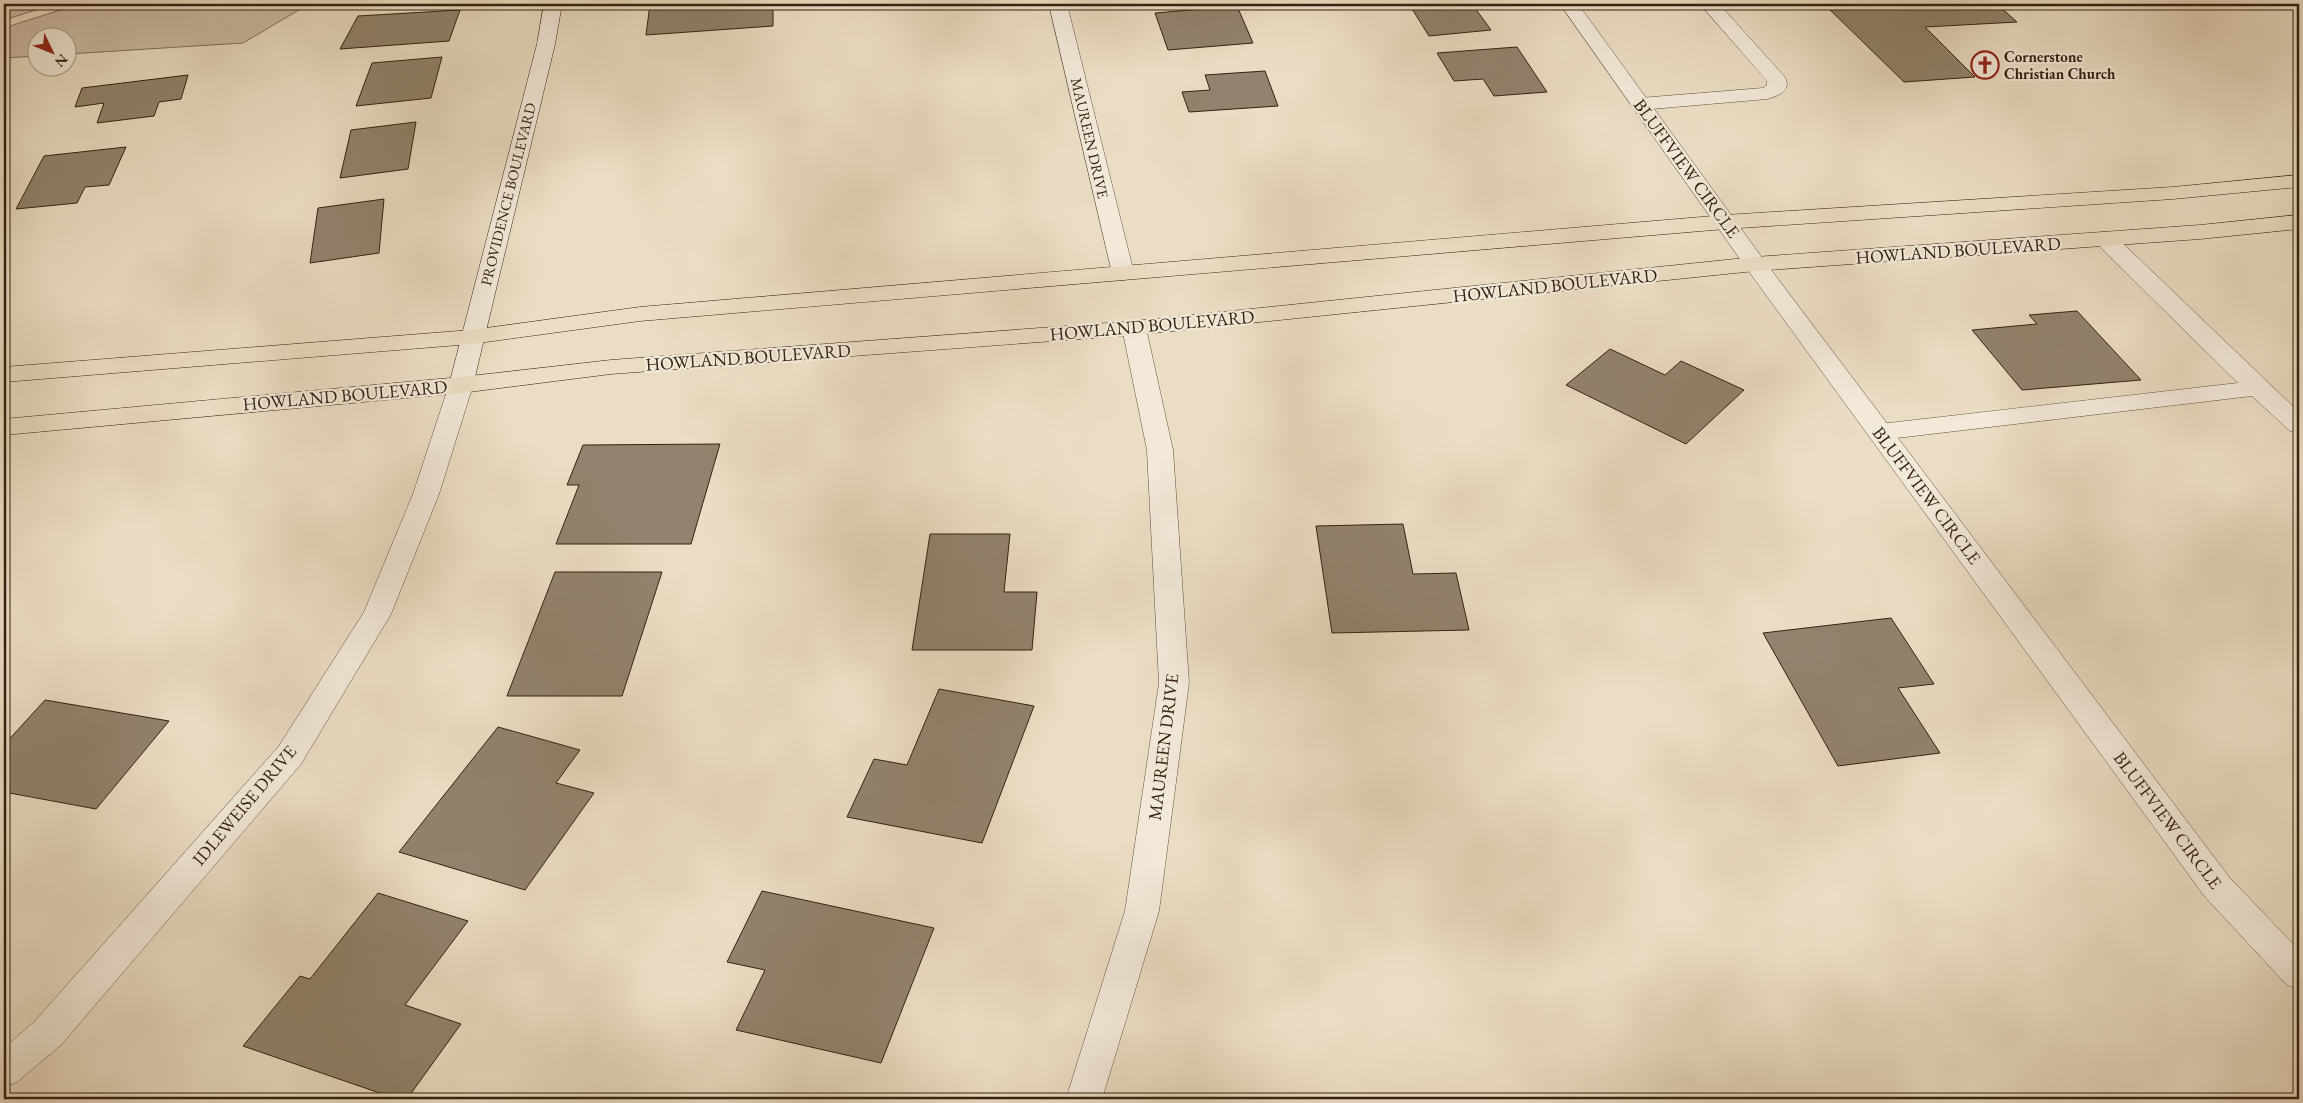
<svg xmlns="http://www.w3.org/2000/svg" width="2303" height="1103" font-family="'EB Garamond',serif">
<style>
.green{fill:#ccbda6;stroke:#7f705c}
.building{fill:#92836e;stroke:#322211}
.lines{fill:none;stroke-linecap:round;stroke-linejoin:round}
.service-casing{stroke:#60513e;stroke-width:1}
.minor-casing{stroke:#60513e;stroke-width:1}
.secondary-casing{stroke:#322211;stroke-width:1}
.primary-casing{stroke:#322211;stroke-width:1}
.service{fill:#f2e9d9;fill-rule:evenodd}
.minor{fill:#f2e9d9;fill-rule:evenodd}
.secondary{fill:#f2e9d9;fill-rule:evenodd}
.primary{fill:#ebddc4;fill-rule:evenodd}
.labels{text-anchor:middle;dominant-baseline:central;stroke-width:4.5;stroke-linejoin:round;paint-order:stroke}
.far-poi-label{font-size:15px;font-weight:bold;fill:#322211;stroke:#f2e9d9;text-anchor:start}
.far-street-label{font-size:15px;fill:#322211;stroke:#f2e9d9}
.street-label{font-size:18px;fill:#322211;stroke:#f2e9d9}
</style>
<rect width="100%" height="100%" fill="#ebddc4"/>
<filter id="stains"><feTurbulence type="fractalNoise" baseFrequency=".004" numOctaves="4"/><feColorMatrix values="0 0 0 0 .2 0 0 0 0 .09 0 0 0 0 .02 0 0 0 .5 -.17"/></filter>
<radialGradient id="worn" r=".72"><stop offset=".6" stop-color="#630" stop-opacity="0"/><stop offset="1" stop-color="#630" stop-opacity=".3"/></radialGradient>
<path class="green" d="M 4,4 L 55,4 L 4,20 Z
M 79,4 L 309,4 L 243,43 L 68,54 L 68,38 L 38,38 L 37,56 L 4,58 L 4,28 Z"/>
<path class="building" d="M 650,4 L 773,4 L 773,26 L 646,35 Z
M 1409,4 L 1472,4 L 1491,30 L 1429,36 Z
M 1824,4 L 1997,4 L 2017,22 L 1925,27 L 1975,77 L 1904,82 Z
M 1237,6 L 1253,43 L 1168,50 L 1155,13 Z
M 460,10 L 449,41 L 340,49 L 358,16 Z
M 1517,47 L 1547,92 L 1494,96 L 1483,79 L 1454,81 L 1437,53 Z
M 442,57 L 431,98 L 356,106 L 372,63 Z
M 1265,71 L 1278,106 L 1189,112 L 1182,92 L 1210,90 L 1205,75 Z
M 188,75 L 181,99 L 159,102 L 154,116 L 97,123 L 104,103 L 75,107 L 82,88 Z
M 416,122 L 408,169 L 340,178 L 351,130 Z
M 126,147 L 109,185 L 85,187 L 77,203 L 16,209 L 44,156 Z
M 384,199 L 379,253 L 310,263 L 318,208 Z
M 2077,311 L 2141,380 L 2022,390 L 1972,330 L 2037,324 L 2029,315 Z
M 1610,349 L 1665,375 L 1681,361 L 1744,390 L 1686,444 L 1566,385 Z
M 720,444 L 691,544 L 556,544 L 579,485 L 567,485 L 583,445 Z
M 1403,524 L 1413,574 L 1456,573 L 1469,630 L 1332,633 L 1316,526 Z
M 930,534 L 1010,534 L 1004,592 L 1037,592 L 1032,650 L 912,650 Z
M 555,572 L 662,572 L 622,696 L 507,696 Z
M 1891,618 L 1934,684 L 1898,688 L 1940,753 L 1838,766 L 1763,633 Z
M 939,689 L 1034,706 L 982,843 L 847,817 L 874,759 L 907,765 Z
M 45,700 L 169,721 L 96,809 L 4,792 L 4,745 Z
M 498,727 L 580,750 L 556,783 L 594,793 L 525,890 L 399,852 Z
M 762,891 L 934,928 L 881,1063 L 736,1030 L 765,970 L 727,962 Z
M 378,893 L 468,921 L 405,1005 L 461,1024 L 407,1099 L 397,1099 L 243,1046 L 300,976 L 310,979 Z"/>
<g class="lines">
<g class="service-casing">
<path id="service" d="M 1700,4 L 1719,4 L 1784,76 C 1793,90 1779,96 1767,99 L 1640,110 L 1633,108 L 1630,104 L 1633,100 L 1640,98 L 1763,88 L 1767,85 L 1767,81 Z
M 2105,232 L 2113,234 L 2299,412 L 2299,433 L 2290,431 L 2252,396 L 1880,440 L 1871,438 L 1867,432 L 1871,426 L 1880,424 L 2238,383 L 2097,244 L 2094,239 L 2097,234 Z"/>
</g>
<g class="minor-casing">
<path id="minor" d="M 1049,4 L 1067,4 L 1134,273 L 1131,278 L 1123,280 L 1115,278 L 1112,273 Z
M 1560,4 L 1578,4 L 1763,259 L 2229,877 L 2299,950 L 2299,989 L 2287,985 L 2205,897 L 1747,269 Z
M 1134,321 L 1142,323 L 1146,328 L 1173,450 L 1189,683 L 1159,911 L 1102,1099 L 1066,1099 L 1125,911 L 1159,683 L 1147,450 L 1122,328 L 1126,323 Z
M 461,377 L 470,380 L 473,385 L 439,494 L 391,614 L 301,764 L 61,1045 L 17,1082 L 4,1087 L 4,1048 L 35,1021 L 279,746 L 364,612 L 413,494 L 449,385 L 452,380 Z"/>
</g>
<g class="secondary-casing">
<path id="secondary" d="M 544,4 L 562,4 L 555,44 L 473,385 L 470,390 L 461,393 L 452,390 L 449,385 L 537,44 Z"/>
</g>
<g class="primary-casing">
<path id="primary" d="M 2299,175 L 2299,187 L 2173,199 L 1725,229 L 640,321 L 471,344 L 4,382 L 4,367 L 471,330 L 640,307 L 1725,215 L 2173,187 Z
M 2299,215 L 2299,229 L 2200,239 L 1755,271 L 1134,335 L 611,374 L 461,393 L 4,435 L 4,419 L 461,377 L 611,360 L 1134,321 L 1755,257 L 2200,225 Z"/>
</g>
<use href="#service" class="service"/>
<use href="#minor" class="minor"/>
<use href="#secondary" class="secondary"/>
<use href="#primary" class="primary"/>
</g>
<defs>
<g id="church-ring" transform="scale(1.4375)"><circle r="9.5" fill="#f2e9d9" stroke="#8f2418" stroke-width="1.5"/><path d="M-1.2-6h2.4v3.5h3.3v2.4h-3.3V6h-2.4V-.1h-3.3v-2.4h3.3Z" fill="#8f2418"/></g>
</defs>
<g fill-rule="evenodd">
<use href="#church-ring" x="1985" y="65"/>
</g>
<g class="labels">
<g class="far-poi-label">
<text x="2004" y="56">Cornerstone<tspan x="2004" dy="17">Christian Church</tspan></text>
</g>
<g class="far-street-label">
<text transform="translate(1090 138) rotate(77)">MAUREEN DRIVE</text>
<text transform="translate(508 194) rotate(-76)">PROVIDENCE BOULEVARD</text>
</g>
<g class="street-label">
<text transform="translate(1687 168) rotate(54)">BLUFFVIEW CIRCLE</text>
<text transform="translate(1958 250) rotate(-4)">HOWLAND BOULEVARD</text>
<text transform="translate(1555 285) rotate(-6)">HOWLAND BOULEVARD</text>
<text transform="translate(1152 325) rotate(-5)">HOWLAND BOULEVARD</text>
<text transform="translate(748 357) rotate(-4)">HOWLAND BOULEVARD</text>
<text transform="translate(345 395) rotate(-5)">HOWLAND BOULEVARD</text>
<text transform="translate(1927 495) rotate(53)">BLUFFVIEW CIRCLE</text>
<text transform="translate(1163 747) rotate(-83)">MAUREEN DRIVE</text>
<text transform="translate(244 805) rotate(-50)">IDLEWEISE DRIVE</text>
<text transform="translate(2168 820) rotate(53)">BLUFFVIEW CIRCLE</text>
</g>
</g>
<rect width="2303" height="1103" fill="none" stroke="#ebddc4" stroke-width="20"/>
<rect x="5" y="5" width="2293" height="1093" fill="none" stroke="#322211" stroke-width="2.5"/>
<rect x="10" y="10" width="2283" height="1083" fill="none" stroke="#322211"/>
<g transform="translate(52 52) rotate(133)"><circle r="24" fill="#f2e9d9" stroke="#a59989"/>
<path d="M0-4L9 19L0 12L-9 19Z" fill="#8f2418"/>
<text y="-8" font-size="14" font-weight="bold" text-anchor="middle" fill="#322211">N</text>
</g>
<rect width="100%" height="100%" filter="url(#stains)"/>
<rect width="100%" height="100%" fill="url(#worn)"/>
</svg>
